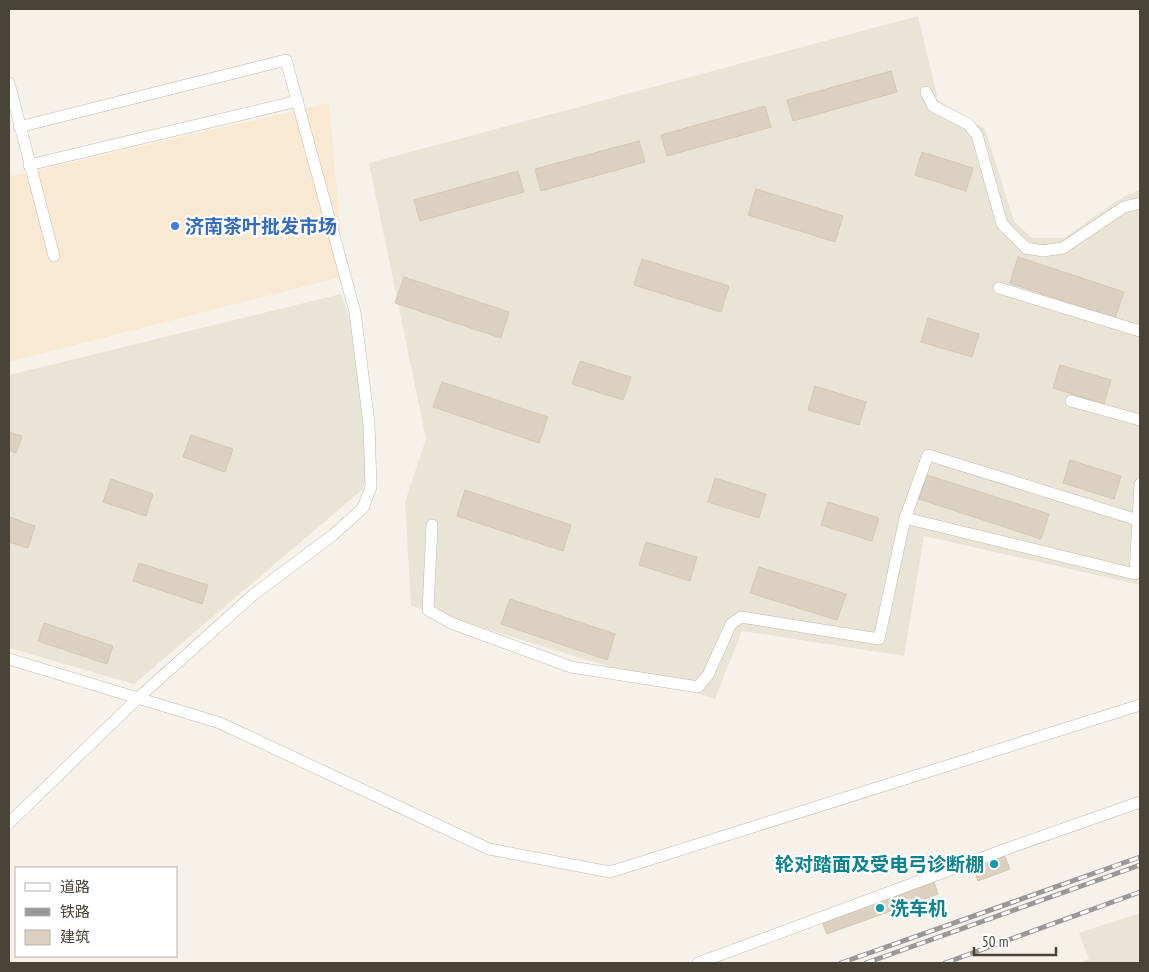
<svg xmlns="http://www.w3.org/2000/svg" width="1149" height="972" font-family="'PT Sans Narrow','Noto Sans SC',sans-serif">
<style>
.residential{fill:#eae4d7}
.commercial{fill:#f9e9d3}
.building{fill:#dcd1c0;stroke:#d4c6b0}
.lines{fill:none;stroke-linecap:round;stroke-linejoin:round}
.minor-casing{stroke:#c2baab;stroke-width:12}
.minor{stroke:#fff;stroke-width:11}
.rail-casing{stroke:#989898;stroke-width:5}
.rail{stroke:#fff;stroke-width:3;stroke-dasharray:9;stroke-linecap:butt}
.shop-dot{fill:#3f7fe0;stroke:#fff;stroke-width:2}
.culture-dot{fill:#0f9aa8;stroke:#fff;stroke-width:2}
.labels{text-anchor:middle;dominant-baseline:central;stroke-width:4.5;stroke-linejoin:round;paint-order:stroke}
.shop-label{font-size:19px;font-weight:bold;fill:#366cbe;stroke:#fff;text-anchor:start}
.culture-label{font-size:19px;font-weight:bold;fill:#0d838f;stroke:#fff;text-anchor:end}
</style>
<rect width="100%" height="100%" fill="#f6f2e9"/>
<path class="residential" d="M 918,16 L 938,100 L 985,129 L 1014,221 L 1032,238 L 1064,238 L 1124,196 L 1140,190 L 1140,585 L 924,536 L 904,656 L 742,631 L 715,699 L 411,606 L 405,502 L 426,439 L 369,163 Z
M 341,294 L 368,371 L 376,442 L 363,489 L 134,684 L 9,648 L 9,375 Z
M 1140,913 L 1140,963 L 1079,963 L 1089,959 L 1079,933 Z"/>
<path class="commercial" d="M 329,103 L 345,276 L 9,362 L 9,164 L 12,176 Z"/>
<path class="building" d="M 891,71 L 897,92 L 793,121 L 787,100 Z
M 765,106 L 771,127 L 667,156 L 661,135 Z
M 639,141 L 645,162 L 541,191 L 535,169 Z
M 922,152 L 973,168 L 966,191 L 915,175 Z
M 518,171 L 524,192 L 420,221 L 414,200 Z
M 756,189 L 843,216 L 835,242 L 748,215 Z
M 1018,257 L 1124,292 L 1115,318 L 1010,283 Z
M 642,259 L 729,286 L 721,312 L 634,285 Z
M 404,277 L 509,312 L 501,338 L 395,303 Z
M 928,318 L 979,334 L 972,357 L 921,342 Z
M 580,361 L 631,377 L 623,400 L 572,384 Z
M 1060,365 L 1111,380 L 1104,404 L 1053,388 Z
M 442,382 L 548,417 L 539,443 L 433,407 Z
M 815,386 L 866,402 L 859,425 L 808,410 Z
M 9,432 L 22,436 L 16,453 L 9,450 Z
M 191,435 L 233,449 L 225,472 L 183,457 Z
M 1070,460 L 1121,476 L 1114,499 L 1063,483 Z
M 927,475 L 1049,514 L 1041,539 L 919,499 Z
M 715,478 L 766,494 L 759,518 L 708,502 Z
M 111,479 L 153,494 L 146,516 L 103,502 Z
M 465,490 L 571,525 L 563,551 L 457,516 Z
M 828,502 L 879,518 L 872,541 L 821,525 Z
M 9,517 L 35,526 L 28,548 L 9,542 Z
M 646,542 L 697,557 L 690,581 L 639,565 Z
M 139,563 L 208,585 L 202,604 L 133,581 Z
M 759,567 L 846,594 L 837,620 L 750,593 Z
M 510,599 L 615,634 L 607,660 L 501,624 Z
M 44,623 L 113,646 L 107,664 L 38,641 Z
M 1003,852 L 1010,869 L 978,881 L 974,870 L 981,867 L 979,861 Z
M 934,882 L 938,894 L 827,934 L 822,922 Z"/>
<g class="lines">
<g class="minor-casing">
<path id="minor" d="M 9,83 L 54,256
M 926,92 L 933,106 L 968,124 L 977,135 L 1002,224 L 1026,248 L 1043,251 L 1063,248 L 1124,207 L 1140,203
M 29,165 L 298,101
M 999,288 L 1140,331
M 1071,401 L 1140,420
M 905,518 L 928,455 L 1138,520
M 432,525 L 428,610 L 451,623 L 571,667 L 698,687 L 708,675 L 731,624 L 741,617 L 879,639 L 905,518 L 1135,574 L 1140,484
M 9,659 L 220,723 L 489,849 L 610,872 L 1140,705
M 9,823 L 137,699 L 253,595 L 333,535 L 363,508 L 371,487 L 369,424 L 355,312 L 286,60 L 19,127
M 698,963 L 1009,848 L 1140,802"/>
</g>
<use href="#minor" class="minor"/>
<g class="rail-casing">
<path id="rail" d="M 841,963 L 1140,857
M 866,963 L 1140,865
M 945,963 L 1140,892"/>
</g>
<use href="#rail" class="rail"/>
</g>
<circle class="shop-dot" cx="175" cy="226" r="5"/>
<g class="culture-dot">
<circle cx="994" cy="864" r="5"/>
<circle cx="880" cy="908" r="5"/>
</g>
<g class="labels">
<g class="shop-label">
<text x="185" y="226">济南茶叶批发市场</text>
</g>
<g class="culture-label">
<text x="984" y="864">轮对踏面及受电弓诊断棚</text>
<text x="890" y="908" text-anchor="start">洗车机</text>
</g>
</g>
<rect width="1149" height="972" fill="none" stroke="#4a4337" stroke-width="20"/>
<rect x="15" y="867" width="162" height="90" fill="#ffffff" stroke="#b7b4af"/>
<rect x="25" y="883" width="25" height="8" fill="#ffffff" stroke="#b7b4af"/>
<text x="60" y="892" font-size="15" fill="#4a4337">道路</text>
<rect x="25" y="908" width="25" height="8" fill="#989898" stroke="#b7b4af"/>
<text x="60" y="917" font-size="15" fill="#4a4337">铁路</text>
<rect x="25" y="930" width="25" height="15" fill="#dcd1c0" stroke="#b7b4af"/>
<text x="60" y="942" font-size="15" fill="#4a4337">建筑</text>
<path d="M974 947v8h82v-8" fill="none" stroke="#4a4337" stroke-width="2.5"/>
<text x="982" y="947" font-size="15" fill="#4a4337" stroke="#ffffff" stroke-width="4" paint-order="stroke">50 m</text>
</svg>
